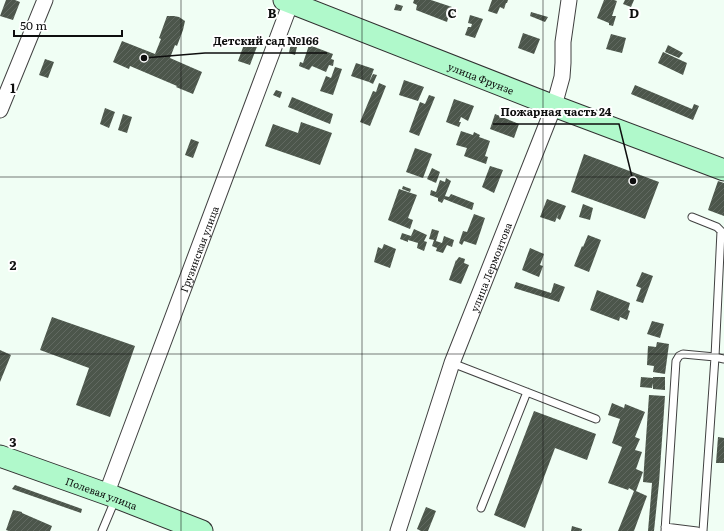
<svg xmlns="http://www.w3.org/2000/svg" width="724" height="531" font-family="Literata,serif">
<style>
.building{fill:url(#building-hatch)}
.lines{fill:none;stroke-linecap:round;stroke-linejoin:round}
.lane-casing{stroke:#414141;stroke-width:9}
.street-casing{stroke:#414141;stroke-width:17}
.secondary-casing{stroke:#303030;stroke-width:23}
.lane{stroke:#fff;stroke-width:7}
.street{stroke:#fff;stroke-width:15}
.secondary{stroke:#b0f9cb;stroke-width:21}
.grid{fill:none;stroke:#0e0e0e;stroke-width:1;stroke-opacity:0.55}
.labels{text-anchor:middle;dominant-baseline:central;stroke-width:4;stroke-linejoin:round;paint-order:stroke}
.street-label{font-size:10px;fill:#0e0e0e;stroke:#fff}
.grid-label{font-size:13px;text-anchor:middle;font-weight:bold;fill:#0e0e0e;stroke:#fff;stroke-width:4;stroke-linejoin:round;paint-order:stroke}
.leader{fill:none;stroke:#0e0e0e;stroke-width:1.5}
.callout-dot{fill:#0e0e0e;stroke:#fff;stroke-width:1.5}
.callout-label{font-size:11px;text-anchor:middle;font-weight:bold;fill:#0e0e0e;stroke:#fff;stroke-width:4;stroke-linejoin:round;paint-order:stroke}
</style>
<defs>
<pattern id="building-hatch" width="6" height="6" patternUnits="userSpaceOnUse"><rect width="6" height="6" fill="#4c564b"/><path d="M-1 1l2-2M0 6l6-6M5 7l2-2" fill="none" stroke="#616961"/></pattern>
</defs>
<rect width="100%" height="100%" fill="#f0fef4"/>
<path class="building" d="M 6,0 L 15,0 L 20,2 L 13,20 L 0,16 Z
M 414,0 L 431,0 L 455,8 L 453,17 L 449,15 L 447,22 L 416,10 L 417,5 L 413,3 Z
M 492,0 L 508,0 L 507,3 L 506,3 L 504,9 L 500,7 L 497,14 L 488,11 Z
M 604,0 L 614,0 L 617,1 L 612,16 L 616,16 L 613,26 L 609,25 L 609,23 L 597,18 Z
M 625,0 L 634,0 L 631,7 L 623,4 Z
M 396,4 L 403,6 L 401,11 L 394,10 Z
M 531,12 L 548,17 L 545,22 L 530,16 Z
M 470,15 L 483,19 L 475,38 L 465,35 L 468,27 L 471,27 L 472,24 L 468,23 Z
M 167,16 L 174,16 L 179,17 L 185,21 L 183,30 L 177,46 L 175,45 L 170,58 L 202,72 L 193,94 L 176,87 L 177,86 L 130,66 L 129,69 L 113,62 L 122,41 L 155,54 L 161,39 L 159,38 Z
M 523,33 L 540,39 L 534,54 L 518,48 Z
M 611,34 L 626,38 L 622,53 L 606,49 Z
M 292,37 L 299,39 L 295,55 L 289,53 Z
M 246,39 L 258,44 L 250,65 L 238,61 Z
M 309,45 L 333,54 L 331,59 L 334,60 L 333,66 L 329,65 L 326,72 L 312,66 L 309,70 L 299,66 L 300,62 L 303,63 Z
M 668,45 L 683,53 L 679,58 L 665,52 Z
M 663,52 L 687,63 L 683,75 L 658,63 Z
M 45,59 L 54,62 L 48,78 L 39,75 Z
M 356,63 L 374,69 L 369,82 L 351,76 Z
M 335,67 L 342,69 L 333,95 L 320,91 L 326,76 L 331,78 Z
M 373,74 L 377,75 L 373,84 L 369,82 Z
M 404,80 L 424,87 L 418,101 L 399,95 Z
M 379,83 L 386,86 L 370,126 L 360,122 L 373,91 L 376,92 Z
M 635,85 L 692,109 L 694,104 L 699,106 L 693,120 L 631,94 Z
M 276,90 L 282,92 L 280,98 L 273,95 Z
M 429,95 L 435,97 L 419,136 L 409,132 L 420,102 L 425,104 Z
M 292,97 L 333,114 L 330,124 L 288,107 Z
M 454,99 L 474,106 L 468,121 L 461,117 L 459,122 L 461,122 L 459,127 L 446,122 Z
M 105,108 L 115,112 L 109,128 L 100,124 Z
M 123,114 L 132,117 L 127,133 L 118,130 Z
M 495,114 L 519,124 L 514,138 L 490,129 Z
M 301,122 L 332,133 L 320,165 L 265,146 L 273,124 L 298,133 Z
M 461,131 L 473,135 L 474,132 L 480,135 L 479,137 L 490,141 L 485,156 L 488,157 L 486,164 L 464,156 L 467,148 L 456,145 Z
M 191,139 L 199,142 L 193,158 L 185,155 Z
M 415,148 L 432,154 L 423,178 L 406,172 Z
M 584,154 L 659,182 L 645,219 L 571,192 Z
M 490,166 L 503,170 L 494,193 L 482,187 Z
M 432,168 L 440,172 L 436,183 L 427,179 Z
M 446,178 L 451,181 L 445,196 L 449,197 L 451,194 L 474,203 L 472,210 L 444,199 L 442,203 L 438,201 L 438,198 L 430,195 L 431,190 L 436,192 L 440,180 L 445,182 Z
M 718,181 L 724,183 L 724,216 L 708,210 Z
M 403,186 L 411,189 L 410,192 L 402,189 Z
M 399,189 L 417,195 L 408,218 L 413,220 L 410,229 L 388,220 Z
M 547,199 L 566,206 L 560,220 L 557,218 L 559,212 L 555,222 L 540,217 Z
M 583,204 L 593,208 L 590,220 L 579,217 Z
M 474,214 L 485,218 L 476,245 L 464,241 L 462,245 L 459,243 L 463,231 L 467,232 Z
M 414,229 L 427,235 L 424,241 L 427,242 L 424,251 L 417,248 L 418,243 L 408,240 L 408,242 L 400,239 L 402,233 L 411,236 Z
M 432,229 L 439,231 L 436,241 L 442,243 L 444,236 L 454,240 L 452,247 L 447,245 L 443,253 L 436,251 L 437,248 L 432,246 L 434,240 L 429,239 Z
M 588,235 L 601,240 L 589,272 L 574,266 L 582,246 L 583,247 Z
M 384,244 L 396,249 L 390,268 L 374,262 L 378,247 L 382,249 Z
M 530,248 L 544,254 L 540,265 L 543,266 L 539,277 L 522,270 Z
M 459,257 L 465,259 L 464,263 L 469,265 L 461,284 L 449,280 L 456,260 L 456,261 Z
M 642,272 L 653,276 L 643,303 L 636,301 L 641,288 L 636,286 Z
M 516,282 L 551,293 L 554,283 L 565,287 L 559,302 L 514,288 Z
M 597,290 L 630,303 L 628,310 L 630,311 L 627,320 L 620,317 L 619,321 L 590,310 Z
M 52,317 L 135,346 L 110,417 L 76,405 L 89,368 L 40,350 Z
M 652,321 L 664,324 L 660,338 L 647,334 Z
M 657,342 L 669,344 L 665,374 L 653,372 L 654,366 L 647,365 L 648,346 L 656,347 Z
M 0,350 L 11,355 L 0,382 Z
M 641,377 L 653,378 L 653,377 L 665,377 L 665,390 L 653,389 L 653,383 L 652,388 L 640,387 Z
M 649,395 L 665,396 L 659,483 L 654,531 L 648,531 L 652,483 L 643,482 Z
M 612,403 L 624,408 L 625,404 L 645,412 L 635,437 L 640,439 L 635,450 L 642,452 L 636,469 L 643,472 L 636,491 L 647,496 L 634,531 L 618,531 L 634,491 L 629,488 L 628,490 L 608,483 L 622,447 L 612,443 L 620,419 L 608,415 Z
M 534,411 L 596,434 L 587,460 L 555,448 L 525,528 L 494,515 Z
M 718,437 L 724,438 L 724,463 L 716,463 Z
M 15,485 L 82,509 L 81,513 L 12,489 Z
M 426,507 L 436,511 L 428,531 L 421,531 L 417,529 Z
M 13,510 L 22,512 L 22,513 L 52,526 L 50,531 L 9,531 L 6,530 Z
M 572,526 L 582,529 L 582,530 L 581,531 L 571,531 Z"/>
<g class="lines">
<g class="lane-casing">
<path id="lane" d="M 692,217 L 717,227 L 721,231 L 715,357 L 724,359
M 452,363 L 596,419
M 481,508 L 527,392
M 665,527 L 697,531
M 102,531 L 115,500
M 665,531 L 676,361 L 679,356 L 683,354 L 715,357 L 703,531"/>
</g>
<g class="street-casing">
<g id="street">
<path d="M 0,110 L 45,0"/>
<path id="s1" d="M 106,495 L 291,2"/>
<path id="s2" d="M 398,531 L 452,363 L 554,106 L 562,77 L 563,63 L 563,42 L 569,0"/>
</g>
</g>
<g class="secondary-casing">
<g id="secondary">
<path id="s3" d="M 284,0 L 554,106 L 724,170"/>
<path id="s4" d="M 0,456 L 115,497 L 202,531"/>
</g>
</g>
<use href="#lane" class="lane"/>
<use href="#street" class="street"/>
<use href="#secondary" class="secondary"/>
</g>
<path class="grid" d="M 181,0 L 181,531M 362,0 L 362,531M 543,0 L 543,531M 0,177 L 724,177M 0,354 L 724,354"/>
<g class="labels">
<g class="street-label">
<text stroke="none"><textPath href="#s3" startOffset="212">улица Фрунзе</textPath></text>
<text stroke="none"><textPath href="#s1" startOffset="263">Грузинская улица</textPath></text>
<text stroke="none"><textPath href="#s2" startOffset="280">улица Лермонтова</textPath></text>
<text stroke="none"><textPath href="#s4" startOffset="108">Полевая улица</textPath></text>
</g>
</g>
<g class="grid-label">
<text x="272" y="18">B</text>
<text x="452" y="18">C</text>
<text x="634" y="18">D</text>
<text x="13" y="93">1</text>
<text x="13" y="270">2</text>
<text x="13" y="447">3</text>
</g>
<path class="leader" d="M144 58L205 53H327M633 181L619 124H493"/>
<g class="callout-dot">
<circle cx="144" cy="58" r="4"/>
<circle cx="633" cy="181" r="4"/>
</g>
<g class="callout-label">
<text x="266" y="45">Детский сад №166</text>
<text x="556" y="116">Пожарная часть 24</text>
</g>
<path d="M14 30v6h108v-6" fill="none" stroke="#0e0e0e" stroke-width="2"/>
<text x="20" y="30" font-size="12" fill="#0e0e0e" stroke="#ffffff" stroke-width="3" paint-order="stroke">50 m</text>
</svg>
